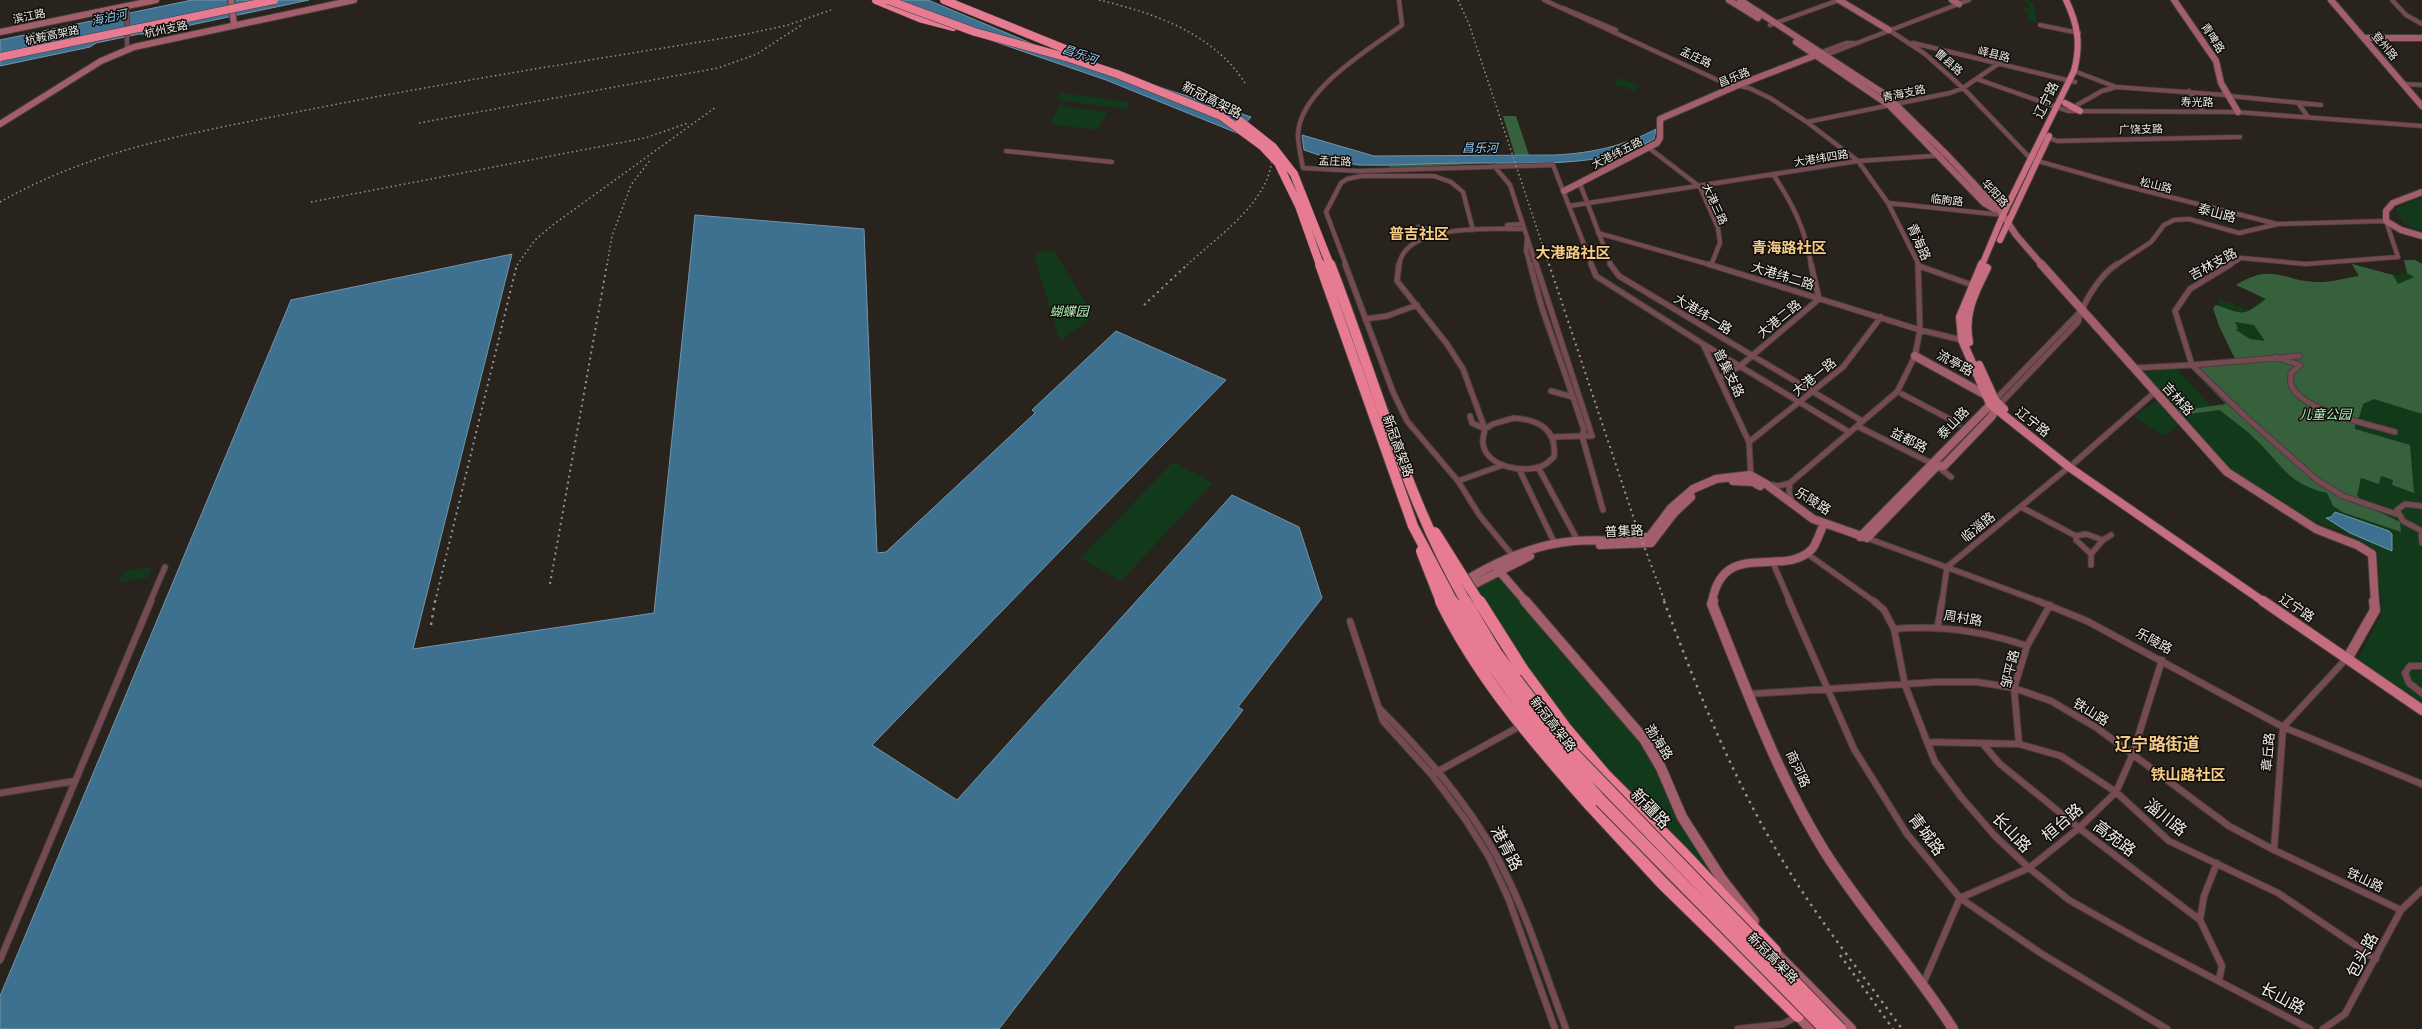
<svg xmlns="http://www.w3.org/2000/svg" width="2422" height="1029" font-family="'Libre Baskerville','Noto Sans SC',serif">
<style>
.green{fill:#123919}
.forest{fill:#37603c;fill-rule:evenodd}
.water{fill:#3e7090;stroke:#7395aa}
.lines{fill:none;stroke-linecap:round;stroke-linejoin:round}
.street-far2-casing{stroke:#453f39;stroke-width:5.5}
.street-far1-casing{stroke:#453f39;stroke-width:7}
.street-casing{stroke:#453f39;stroke-width:8}
.secondary-far2-casing{stroke:#453f39;stroke-width:8}
.secondary-far1-casing{stroke:#453f39;stroke-width:10}
.secondary-casing{stroke:#453f39;stroke-width:12}
.primary-far2-casing{stroke:#453f39;stroke-width:8}
.primary-far1-casing{stroke:#453f39;stroke-width:10}
.primary-casing{stroke:#453f39;stroke-width:12}
.highway-far1-casing{stroke:#453f39;stroke-width:9}
.highway-casing{stroke:#453f39;stroke-width:14}
.street-far2{stroke:#764a52;stroke-width:4}
.street-far1{stroke:#764a52;stroke-width:5}
.street{stroke:#764a52;stroke-width:6}
.secondary-far2{stroke:#a35e6c;stroke-width:6}
.secondary-far1{stroke:#a35e6c;stroke-width:8}
.secondary{stroke:#a35e6c;stroke-width:10}
.primary-far2{stroke:#c66d7f;stroke-width:6}
.primary-far1{stroke:#c66d7f;stroke-width:8}
.primary{stroke:#c66d7f;stroke-width:10}
.highway-far1{stroke:#e67b91;stroke-width:8}
.highway{stroke:#e67b91;stroke-width:12}
.rail-far2{stroke:#98938f;stroke-width:1.5;stroke-dasharray:1.5 3;stroke-linecap:butt}
.rail-far1{stroke:#98938f;stroke-width:2;stroke-dasharray:2 4;stroke-linecap:butt}
.rail{stroke:#98938f;stroke-width:2.5;stroke-dasharray:2.5 5;stroke-linecap:butt}
.highway-bridge-far2-casing{stroke:#453f39;stroke-width:9;stroke-linecap:butt}
.highway-bridge-far1-casing{stroke:#453f39;stroke-width:12;stroke-linecap:butt}
.highway-bridge-casing{stroke:#453f39;stroke-width:14;stroke-linecap:butt}
.highway-bridge-far2{stroke:#e67b91;stroke-width:8}
.highway-bridge-far1{stroke:#e67b91;stroke-width:10}
.highway-bridge{stroke:#e67b91;stroke-width:12}
.labels{text-anchor:middle;dominant-baseline:central;stroke-width:3;stroke-linejoin:round;paint-order:stroke}
.far-street-label{font-size:11px;fill:#efebe7;stroke:#0f0d0a}
.far-water-label{font-size:12px;font-style:italic;fill:#91ccf4;stroke:#0f0d0a}
.street-label{font-size:13px;fill:#efebe7;stroke:#0f0d0a}
.park-label{font-size:13px;font-style:italic;fill:#aef0b5;stroke:#0f0d0a}
.quarter-label{font-size:15px;font-weight:bold;fill:#f6cb86;stroke:#0f0d0a}
.near-street-label{font-size:16px;fill:#efebe7;stroke:#0f0d0a}
.district-label{font-size:17px;font-weight:bold;fill:#f6cb86;stroke:#0f0d0a}
</style>
<rect width="100%" height="100%" fill="#29231d"/>
<path class="green" d="M 2023,0 L 2028,0 L 2034,5 L 2037,23 L 2028,21 L 2029,14 L 2022,8 L 2031,7 Z
M 1619,78 L 1639,85 L 1640,85 L 1634,91 L 1613,84 Z
M 1060,93 L 1130,102 L 1126,109 L 1056,100 Z
M 1059,106 L 1107,112 L 1098,130 L 1050,124 Z
M 2416,199 L 2422,199 L 2422,231 L 2404,224 L 2395,209 Z
M 1046,250 L 1055,252 L 1092,313 L 1088,320 L 1063,339 L 1059,339 L 1034,255 Z
M 2404,260 L 2422,263 L 2422,705 L 2358,659 L 2382,613 L 2377,550 L 2345,533 L 2314,521 L 2230,471 L 2142,372 L 2177,369 L 2211,406 L 2226,404 L 2191,368 L 2241,363 L 2219,318 L 2219,299 L 2249,310 L 2264,298 L 2236,285 C 2272,262 2283,281 2316,282 C 2329,283 2345,278 2359,276 L 2352,264 L 2393,275 L 2407,273 Z
M 2157,400 L 2179,425 L 2165,436 L 2134,417 Z
M 1173,462 L 1213,483 L 1121,581 L 1080,558 Z
M 152,567 L 147,578 L 119,582 L 124,571 Z
M 1497,577 L 1503,578 L 1636,733 L 1723,885 L 1610,775 L 1550,703 L 1478,593 L 1479,587 Z"/>
<path class="forest" d="M 1503,116 L 1516,116 L 1529,155 L 1515,155 Z
M 1503,162 L 1390,169 L 1389,166 L 1367,165 Z
M 2404,260 L 2415,260 L 2422,264 L 2422,414 L 2374,399 L 2363,404 L 2359,418 L 2355,418 L 2355,429 L 2410,445 L 2414,493 L 2392,485 L 2393,480 L 2381,476 L 2379,484 L 2361,478 L 2357,495 L 2365,505 L 2400,522 L 2401,532 L 2342,512 L 2333,506 L 2327,493 C 2286,483 2283,465 2255,439 C 2245,428 2231,420 2220,410 L 2181,415 L 2178,411 L 2226,404 L 2191,368 L 2228,364 L 2236,361 L 2219,326 L 2213,308 L 2216,305 C 2244,314 2241,318 2266,299 L 2236,285 C 2272,262 2283,281 2316,282 C 2329,283 2345,278 2359,276 L 2352,264 L 2393,275 L 2398,284 L 2414,277 L 2407,273 ZM 2235,322 L 2254,325 L 2265,341 L 2250,339 L 2236,330 L 2238,328 Z"/>
<path class="water" d="M 192,0 L 309,0 L 148,34 L 139,34 L 96,43 L 90,47 L 0,66 L 0,40 Z
M 892,0 L 928,0 L 1047,50 L 1251,117 L 1237,133 L 1106,80 L 961,30 Z
M 1656,129 L 1654,139 C 1603,170 1523,162 1464,163 C 1429,163 1393,166 1358,165 L 1334,160 L 1304,150 L 1302,135 L 1374,156 L 1556,155 C 1592,153 1624,146 1656,129 Z
M 695,215 L 864,229 L 877,553 L 886,552 L 1035,413 L 1032,410 L 1116,331 L 1226,380 L 872,745 L 957,800 L 1232,495 L 1299,527 L 1322,598 L 1238,707 L 1243,710 L 999,1029 L 0,1029 L 0,996 L 291,300 L 512,254 L 413,649 L 654,613 Z
M 2335,512 L 2389,531 L 2392,534 L 2392,551 L 2350,533 L 2326,518 L 2331,517 Z"/>
<g class="lines">
<g class="street-far2-casing">
<path id="street-far2" d="M 1399,0 L 1402,25 C 1370,49 1299,90 1298,135 C 1298,145 1301,157 1303,168 L 1358,171 L 1553,165 L 1592,265
M 1544,0 L 1722,82 L 1749,88 L 1770,98 L 1807,122 L 1858,161 L 1888,203 L 1919,265
M 2392,0 L 2406,15 L 2422,24
M 127,6 L 127,46 L 130,49
M 1563,8 L 1616,30
M 1770,25 L 1839,0
M 2040,25 L 2079,33
M 1889,30 L 1925,54 L 1963,88 L 2031,159 L 2122,185 L 2277,224
M 1913,43 L 2075,82
M 1822,52 L 1846,43 L 1854,43
M 1826,55 L 1969,0
M 1977,79 L 2068,111 L 2236,112 L 2422,126
M 2403,84 L 2422,85
M 2116,87 L 2225,95
M 2189,91 L 2202,111
M 2230,96 L 2321,105
M 2298,103 L 2308,117
M 2070,109 L 2102,91 L 2116,87 L 2074,71
M 1807,122 L 1950,93 L 1963,88 L 1998,64
M 2045,136 L 2057,141 L 2240,137
M 1649,148 L 1700,187 L 1718,228 L 1720,243 L 1711,265
M 1006,151 L 1112,162
M 1494,166 L 1510,185 L 1527,237 L 1526,251 L 1530,265
M 1773,174 C 1792,203 1806,230 1811,265
M 1580,184 L 1611,265
M 1888,203 L 2003,215
M 1569,206 L 1858,161 L 1947,155
M 1507,225 L 1523,224
M 1418,227 L 1434,231 L 1436,234
M 1598,233 L 1711,265
M 1527,237 L 1536,265
M 1346,265 L 1326,212 L 1341,183 L 1347,179 L 1361,176 L 1434,176 L 1451,182 L 1463,192 L 1473,230
M 1399,265 C 1405,223 1494,229 1524,229
M 2116,265 L 2151,242 L 2164,225 L 2174,220 L 2189,219 L 2239,233 L 2278,224 L 2386,221 L 2398,257 L 2306,264 L 2241,258 L 2229,265"/>
</g>
<g class="street-far1-casing">
<path id="street-far1" d="M 1345,264 L 1393,392 L 1407,421 L 1458,481 L 1480,516 L 1513,556
M 1399,264 L 1397,281 L 1447,344 L 1463,369 L 1485,429
M 1530,264 L 1542,308 L 1573,397
M 1536,264 L 1592,436 L 1582,436 L 1603,510
M 1591,264 L 1596,276 L 1703,344 L 1849,432
M 1610,264 L 1619,276 L 1862,421
M 1708,264 L 1920,330 L 1962,340
M 1919,266 L 1972,285
M 1365,319 L 1387,316 L 1417,305
M 1703,344 L 1749,442 L 1751,477
M 2276,357 L 2300,365 L 2291,373 C 2291,377 2290,382 2291,385 C 2303,412 2369,424 2395,432
M 2192,365 L 2248,419 L 2317,480 L 2343,496 L 2399,515
M 2192,365 L 2299,356
M 2134,368 L 2192,365 L 2175,311 L 2190,289 L 2231,264
M 1720,378 L 1740,366 L 1819,299 L 1811,264
M 1551,391 L 1573,397 L 1584,430 L 1582,436 L 1552,437
M 1902,394 L 1959,424
M 1995,400 L 2081,311
M 1999,405 L 2078,322 C 2083,302 2100,275 2117,264
M 1470,416 L 1472,423 L 1485,429
M 1514,418 C 1539,420 1557,429 1554,457 C 1551,459 1548,463 1544,465 C 1526,474 1487,468 1483,444 C 1482,440 1484,434 1485,429 L 1493,424 Z
M 1857,426 L 1937,466 L 1951,477
M 1749,442 L 1843,367 L 1881,317
M 2074,463 L 2155,392
M 1538,467 L 1578,541
M 1519,469 L 1555,544
M 1458,481 L 1503,465
M 1790,483 L 1789,492 L 1792,502
M 1767,484 L 1778,486 L 1790,483 L 1897,392 L 1915,356 L 1920,330 L 1918,264
M 2422,506 L 2405,504 L 2397,510 L 2403,521 L 2422,531
M 2021,507 L 2076,536
M 2421,531 L 2422,543
M 1867,538 L 2041,602
M 1806,553 L 1875,602
M 2091,554 L 2076,540 L 2076,536 L 2086,534 L 2103,540
M 1773,563 L 1790,602
M 2091,565 L 2091,554 L 2103,540 L 2111,535
M 150,602 L 165,567
M 1942,602 L 1947,567 L 2069,467"/>
</g>
<g class="street-casing">
<path id="street" d="M 1789,601 L 1854,749 L 1907,834 L 1960,898 L 2042,954 L 2167,1029
M 1874,601 L 1884,610 L 1894,629 L 1905,685 L 1935,762 L 1962,798 L 1995,836 L 2029,868 L 2069,900 L 2140,940 L 2310,1029
M 2038,601 L 2087,621 L 2283,727 L 2422,784
M 1350,621 L 1383,721 L 1432,775 L 1465,819 L 1489,857 L 1509,900 L 1555,1029
M 1938,625 L 1942,601
M 1894,629 C 1941,625 1983,631 2027,646
M 2422,666 L 2410,666 L 2405,673 L 2409,683 L 2422,693
M 1749,694 L 1936,682 L 1977,682 L 2014,688 L 2051,701 L 2097,728 L 2229,826 L 2274,850 L 2401,910
M 1379,708 C 1423,752 1465,799 1496,855 C 1526,910 1544,970 1566,1029
M 1927,742 L 2019,744 L 2061,756 L 2116,792 L 2169,841 L 2278,893 L 2376,959
M 1982,743 L 2000,764 L 2079,828 L 2200,920
M 2019,744 L 2014,688 L 2027,646 L 2050,605
M 1435,773 L 1522,725
M 0,793 L 75,781
M 2274,850 L 2283,727 L 2347,658
M 2217,863 L 2204,896 L 2200,920 L 2222,966 L 2219,980
M 0,960 L 151,601
M 1923,984 L 1960,898 L 2029,868 L 2079,828 L 2116,792 L 2132,756 L 2162,660
M 1738,1029 L 1783,1024 L 1799,1015
M 2323,1029 L 2345,1014 L 2401,910 L 2422,890"/>
</g>
<g class="secondary-far2-casing">
<path id="secondary-far2" d="M 231,0 L 234,25
M 1729,0 L 1758,18
M 1740,0 L 1886,95 L 1947,155 L 2003,215 L 2016,235 L 2042,265
M 1839,0 L 1889,30
M 1952,0 L 1959,4
M 2174,0 L 2216,61 L 2221,83 L 2238,112
M 2331,0 L 2422,106
M 0,32 L 156,0
M 2365,38 L 2422,38
M 1796,42 L 1889,105 L 1984,203 L 1994,209
M 0,124 L 101,61 L 134,47 L 354,0
M 1564,191 L 1657,143 L 1660,138 L 1660,119 L 1736,86 L 1819,54
M 2422,192 L 2393,203 L 2386,211 L 2386,221 L 2401,230 L 2422,236"/>
</g>
<g class="secondary-far1-casing">
<path id="secondary-far1" d="M 2041,264 L 2227,472 L 2316,529 L 2357,545 L 2372,554 L 2375,602
M 1733,481 L 1753,482 L 1760,486
M 1860,537 L 1995,400 L 1915,356
M 1867,538 L 1937,466 L 1944,466 L 1991,417 L 1999,405
M 1600,545 L 1651,543 L 1674,513 L 1691,497
M 1494,565 L 1526,602
M 1462,581 L 1472,602
M 1465,589 L 1530,556
M 1443,595 C 1482,568 1526,545 1574,541 C 1600,539 1625,543 1650,536 L 1671,508 L 1693,489 L 1716,479 L 1750,475 L 1766,484 L 1813,519 L 1867,538
M 1712,602 C 1723,537 1784,579 1812,549 C 1817,543 1820,531 1824,524"/>
</g>
<g class="secondary-casing">
<path id="secondary" d="M 1471,601 L 1474,606
M 1525,601 L 1644,739 L 1661,768 L 1682,817 L 1721,878 L 1754,921
M 1713,601 L 1712,604 C 1746,688 1777,775 1825,852 C 1864,914 1914,967 1953,1029
M 2350,654 L 2375,610 L 2374,601
M 1622,831 L 1727,938
M 1772,949 L 1851,1029
M 1796,1013 L 1810,1029"/>
</g>
<g class="primary-far2-casing">
<path id="primary-far2" d="M 2065,103 L 2080,111
M 2000,240 L 2049,136
M 1982,265 L 2003,215 L 2074,71 C 2081,44 2078,25 2066,0"/>
</g>
<g class="primary-far1-casing">
<path id="primary-far1" d="M 1982,264 L 1960,317 L 1962,340 L 1990,404 L 2069,467 L 2264,602
M 1969,342 C 1963,314 1975,292 1987,268
M 1979,365 L 1995,400 L 2004,409"/>
</g>
<g class="primary-casing">
<path id="primary" d="M 2263,601 L 2422,710"/>
</g>
<g class="highway-far1-casing">
<path id="highway-far1" d="M 876,0 L 922,19 L 953,27"/>
</g>
<g class="highway-casing">
<path id="highway" d="M 1522,669 L 1566,729 L 1605,775 L 1684,854 L 1775,951
M 1590,805 L 1662,883 L 1798,1016"/>
</g>
<use href="#street-far2" class="street-far2"/>
<use href="#street-far1" class="street-far1"/>
<use href="#street" class="street"/>
<use href="#secondary-far2" class="secondary-far2"/>
<use href="#secondary-far1" class="secondary-far1"/>
<use href="#secondary" class="secondary"/>
<use href="#primary-far2" class="primary-far2"/>
<use href="#primary-far1" class="primary-far1"/>
<use href="#primary" class="primary"/>
<use href="#highway-far1" class="highway-far1"/>
<use href="#highway" class="highway"/>
<path class="rail-far2" d="M 1099,0 C 1154,13 1213,33 1245,83
M 1458,0 L 1469,24 L 1549,265
M 419,123 L 718,68 L 757,54 L 803,24
M 0,202 C 94,149 188,134 292,113 C 441,83 592,60 742,35 L 788,25 L 831,10
M 311,202 L 645,138 L 688,123
M 517,265 L 535,240 L 554,224 L 716,107
M 607,265 L 612,236 L 631,185 L 651,159
M 1187,265 C 1218,236 1270,202 1272,157"/>
<path class="rail-far1" d="M 1549,264 L 1635,522 L 1665,602
M 1144,305 L 1188,264
M 550,584 L 607,264
M 435,602 L 517,264"/>
<path class="rail" d="M 1664,601 C 1699,695 1737,789 1791,874 C 1824,927 1865,978 1902,1029
M 431,625 L 435,601
M 1840,955 L 1893,1029"/>
<g class="highway-bridge-far2-casing">
<path id="highway-bridge-far2" d="M 888,0 L 975,32 L 1069,58 L 1117,74 L 1221,116 L 1262,146 L 1278,163 L 1299,206 L 1320,265
M 944,0 L 1085,57
M 0,57 L 274,0
M 1240,121 L 1273,147 L 1294,174 L 1330,265"/>
</g>
<g class="highway-bridge-far1-casing">
<path id="highway-bridge-far1" d="M 1320,264 L 1413,526 L 1453,602
M 1330,264 C 1374,376 1405,497 1466,602
M 1435,532 L 1479,602
M 1421,551 L 1441,602"/>
</g>
<g class="highway-bridge-casing">
<path id="highway-bridge" d="M 1441,601 C 1478,677 1534,742 1590,805
M 1452,601 L 1483,652 L 1537,727 L 1599,799 L 1825,1029
M 1465,601 L 1496,653 L 1566,746 L 1840,1029
M 1479,601 L 1522,669"/>
</g>
<use href="#highway-bridge-far2" class="highway-bridge-far2"/>
<use href="#highway-bridge-far1" class="highway-bridge-far1"/>
<use href="#highway-bridge" class="highway-bridge"/>
</g>
<g class="labels">
<g class="far-street-label">
<text transform="translate(29 16) rotate(-12)">滨江路</text>
<text transform="translate(166 29) rotate(-12)">杭州支路</text>
<text transform="translate(52 35) rotate(-12)">杭鞍高架路</text>
<text transform="translate(2213 38) rotate(57)">青啤路</text>
<text transform="translate(2385 46) rotate(50)">登州路</text>
<text transform="translate(1994 54) rotate(14)">峄县路</text>
<text transform="translate(1696 57) rotate(25)">孟庄路</text>
<text transform="translate(1949 62) rotate(41)">曹县路</text>
<text transform="translate(1734 77) rotate(-22)">昌乐路</text>
<text transform="translate(1904 93) rotate(-12)">青海支路</text>
<text transform="translate(2197 102) rotate(1)">寿光路</text>
<text transform="translate(2141 129) rotate(-1)">广饶支路</text>
<text transform="translate(1617 153) rotate(-27)">大港纬五路</text>
<text transform="translate(1821 158) rotate(-9)">大港纬四路</text>
<text transform="translate(1335 161) rotate(2)">孟庄路</text>
<text transform="translate(2156 185) rotate(14)">松山路</text>
<text transform="translate(1995 193) rotate(48)">华阳路</text>
<text transform="translate(1947 200) rotate(6)">临朐路</text>
<text transform="translate(1715 204) rotate(65)">大港三路</text>
</g>
<g class="far-water-label">
<text transform="translate(109 17) rotate(-12)">海泊河</text>
<text transform="translate(1080 54) rotate(19)">昌乐河</text>
<text x="1480" y="147">昌乐河</text>
</g>
<g class="street-label">
<text transform="translate(1212 100) rotate(27)">新冠高架路</text>
<text transform="translate(2046 100) rotate(-64)">辽宁路</text>
<text transform="translate(2217 213) rotate(15)">泰山路</text>
<text transform="translate(1919 242) rotate(66)">青海路</text>
<text transform="translate(2213 264) rotate(-28)">吉林支路</text>
<text transform="translate(1783 276) rotate(17)">大港纬二路</text>
<text transform="translate(1703 314) rotate(31)">大港纬一路</text>
<text transform="translate(1779 319) rotate(-39)">大港二路</text>
<text transform="translate(1955 363) rotate(28)">流亭路</text>
<text transform="translate(1729 373) rotate(64)">普集支路</text>
<text transform="translate(1814 377) rotate(-39)">大港一路</text>
<text transform="translate(2178 399) rotate(48)">吉林路</text>
<text transform="translate(2033 422) rotate(38)">辽宁路</text>
<text transform="translate(1953 423) rotate(-46)">泰山路</text>
<text transform="translate(1909 440) rotate(27)">益都路</text>
<text transform="translate(1398 446) rotate(70)">新冠高架路</text>
<text transform="translate(1813 501) rotate(32)">乐陵路</text>
<text transform="translate(1978 527) rotate(-39)">临淄路</text>
<text transform="translate(1624 531) rotate(-3)">普集路</text>
<text transform="translate(2297 608) rotate(34)">辽宁路</text>
<text transform="translate(1963 618) rotate(9)">周村路</text>
<text transform="translate(2154 641) rotate(28)">乐陵路</text>
<text transform="translate(2010 669) rotate(-76)">邹平路</text>
<text transform="translate(2091 712) rotate(32)">铁山路</text>
<text transform="translate(1553 724) rotate(52)">新冠高架路</text>
<text transform="translate(1659 742) rotate(57)">渤海路</text>
<text transform="translate(2268 752) rotate(-85)">章丘路</text>
<text transform="translate(1798 769) rotate(65)">商河路</text>
<text transform="translate(2365 880) rotate(25)">铁山路</text>
<text transform="translate(1773 958) rotate(45)">新冠高架路</text>
</g>
<g class="park-label">
<text x="1069" y="311">蝴蝶园</text>
<text x="2325" y="414">儿童公园</text>
</g>
<g class="quarter-label">
<text x="1419" y="233">普吉社区</text>
<text x="1789" y="247">青海路社区</text>
<text x="1573" y="252">大港路社区</text>
<text x="2188" y="774">铁山路社区</text>
</g>
<g class="near-street-label">
<text transform="translate(1651 808) rotate(46)">新疆路</text>
<text transform="translate(2166 817) rotate(39)">淄川路</text>
<text transform="translate(2062 822) rotate(-41)">桓台路</text>
<text transform="translate(2012 832) rotate(46)">长山路</text>
<text transform="translate(1927 834) rotate(53)">青城路</text>
<text transform="translate(2115 838) rotate(37)">高苑路</text>
<text transform="translate(1507 848) rotate(62)">港青路</text>
<text transform="translate(2362 955) rotate(-62)">包头路</text>
<text transform="translate(2283 998) rotate(28)">长山路</text>
</g>
<g class="district-label">
<text x="2157" y="744">辽宁路街道</text>
</g>
</g>
</svg>
